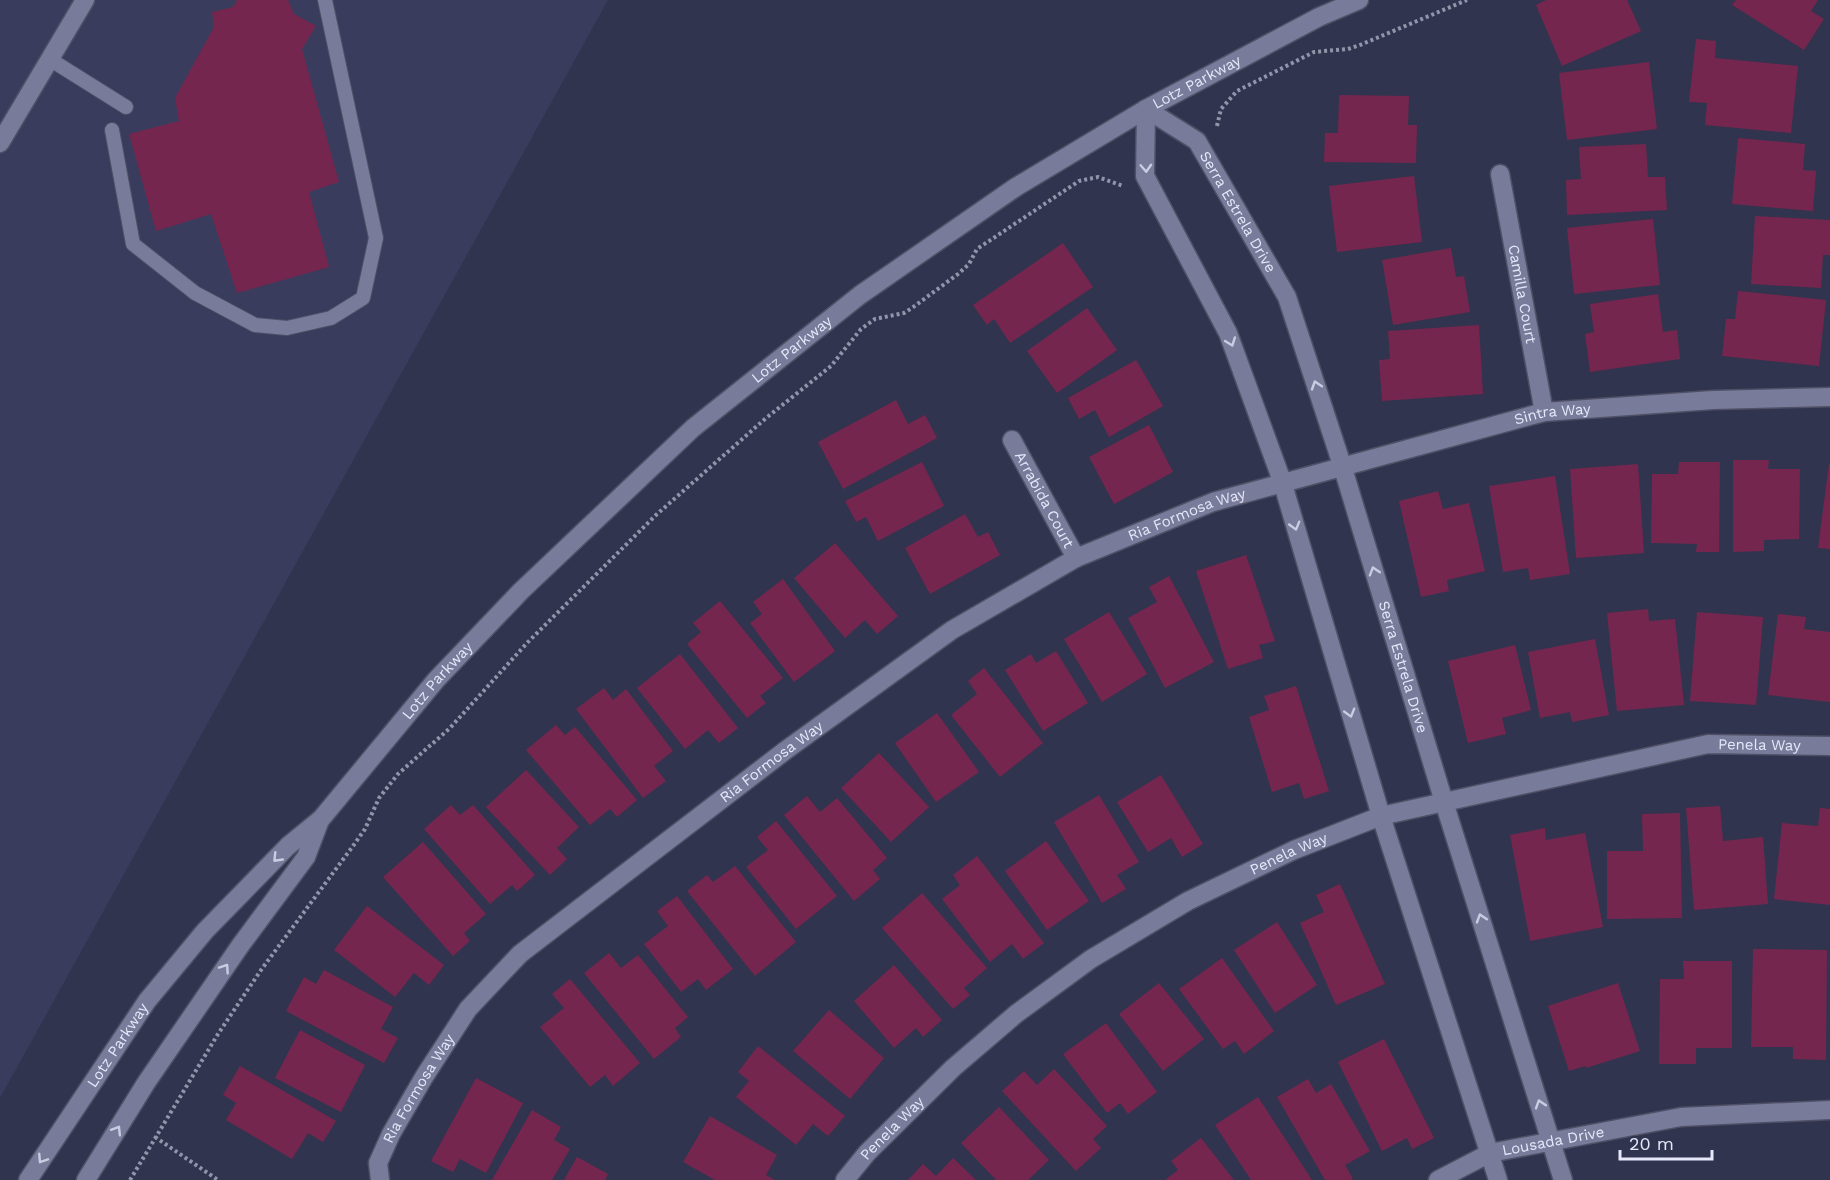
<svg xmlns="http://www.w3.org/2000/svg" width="1830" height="1180" font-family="'Work Sans',sans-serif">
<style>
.built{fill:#3a3c5d}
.building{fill:#75264e}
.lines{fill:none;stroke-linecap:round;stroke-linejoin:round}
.lane-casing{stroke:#4f5066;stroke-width:16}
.street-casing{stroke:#4f5066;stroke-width:21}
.path{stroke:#9295aa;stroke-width:4;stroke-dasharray:3 3;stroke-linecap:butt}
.lane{stroke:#787b9a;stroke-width:14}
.street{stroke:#787b9a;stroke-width:18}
.oneway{stroke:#cacde1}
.labels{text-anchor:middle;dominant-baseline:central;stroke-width:4.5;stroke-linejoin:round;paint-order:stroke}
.street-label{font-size:15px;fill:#e6e8f9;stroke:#31344e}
</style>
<rect width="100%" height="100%" fill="#31344e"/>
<path class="built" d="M 0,0 L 608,0 L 0,1098 Z"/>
<path class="building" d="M 237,0 L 288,0 L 294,14 L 316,26 L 302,49 L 339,182 L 309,192 L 329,267 L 237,293 L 211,214 L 156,231 L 129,134 L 179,121 L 175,98 L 214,27 L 212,12 L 233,7 Z
M 1546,0 L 1627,0 L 1641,31 L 1562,66 L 1536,5 Z
M 1736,0 L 1818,0 L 1811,11 L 1824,19 L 1804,50 L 1732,5 Z
M 1696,39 L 1716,41 L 1715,58 L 1798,66 L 1791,133 L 1705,125 L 1707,103 L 1689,102 Z
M 1649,62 L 1657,129 L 1567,140 L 1559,73 Z
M 1339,95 L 1409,96 L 1408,125 L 1417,125 L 1416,163 L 1324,162 L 1325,133 L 1338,133 Z
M 1738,138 L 1805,144 L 1803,170 L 1816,171 L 1813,211 L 1732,204 Z
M 1646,144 L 1648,177 L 1665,177 L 1667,210 L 1567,215 L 1566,180 L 1581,179 L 1579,147 Z
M 1414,176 L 1422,242 L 1337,252 L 1329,186 Z
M 1755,216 L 1830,220 L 1830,255 L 1823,255 L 1821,288 L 1751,284 Z
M 1653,219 L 1660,285 L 1574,294 L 1567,228 Z
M 1063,243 L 1093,287 L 1010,343 L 994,319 L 987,325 L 973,305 Z
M 1451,248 L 1456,277 L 1464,276 L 1470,312 L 1393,325 L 1382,260 Z
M 1738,291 L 1826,300 L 1819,366 L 1722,356 L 1726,319 L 1735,319 Z
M 1658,294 L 1663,332 L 1677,330 L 1680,359 L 1590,372 L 1585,334 L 1594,332 L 1590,304 Z
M 1087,308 L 1117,350 L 1057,393 L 1027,351 Z
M 1479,325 L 1483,394 L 1382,401 L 1379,360 L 1390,359 L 1388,331 Z
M 1136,360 L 1163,406 L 1109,437 L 1095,410 L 1079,419 L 1068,398 Z
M 896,400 L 908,424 L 925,415 L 937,438 L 843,489 L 818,442 Z
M 1149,425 L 1173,472 L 1114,504 L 1089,457 Z
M 1733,460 L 1769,460 L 1768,469 L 1800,469 L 1799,539 L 1764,540 L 1764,551 L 1733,552 Z
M 922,462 L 944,506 L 878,541 L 866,517 L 856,522 L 845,501 Z
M 1679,462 L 1720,462 L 1719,552 L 1696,552 L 1697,544 L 1651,543 L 1652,474 L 1678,474 Z
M 1638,464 L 1644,553 L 1576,558 L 1570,469 Z
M 1829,464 L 1830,464 L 1830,549 L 1818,548 Z
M 1555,476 L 1570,574 L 1530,580 L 1528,568 L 1503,572 L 1489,486 Z
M 1438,491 L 1443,509 L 1469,503 L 1485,571 L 1447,580 L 1449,591 L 1421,597 L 1399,501 Z
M 965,514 L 978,537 L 988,532 L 1000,555 L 930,594 L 905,548 Z
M 835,543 L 898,616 L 877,634 L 865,620 L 845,638 L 794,578 Z
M 1246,555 L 1275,641 L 1259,645 L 1263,658 L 1228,669 L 1196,571 Z
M 1169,576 L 1214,662 L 1165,688 L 1128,618 L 1157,602 L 1149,587 Z
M 783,579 L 835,651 L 794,682 L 750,623 L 762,614 L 753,602 Z
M 720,601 L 783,678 L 760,696 L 766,703 L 747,718 L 687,644 L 701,632 L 693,623 Z
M 1648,609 L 1649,621 L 1675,619 L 1684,705 L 1617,711 L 1607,613 Z
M 1109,612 L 1147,674 L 1102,702 L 1064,639 Z
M 1697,612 L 1763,617 L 1756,705 L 1690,701 Z
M 1778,614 L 1806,617 L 1804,629 L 1830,632 L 1830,702 L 1768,695 Z
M 1595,639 L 1609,715 L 1572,722 L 1570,712 L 1540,718 L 1528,652 Z
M 1515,645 L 1531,710 L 1502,718 L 1506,734 L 1468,743 L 1448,661 Z
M 1056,651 L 1088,703 L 1043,731 L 1005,670 L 1031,654 L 1036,663 Z
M 680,654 L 738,728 L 719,743 L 708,730 L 685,749 L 637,688 Z
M 984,668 L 1043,743 L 1000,777 L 951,715 L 977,694 L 968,681 Z
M 1296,686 L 1329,791 L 1304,799 L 1299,783 L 1272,792 L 1249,717 L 1269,710 L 1264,696 Z
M 604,688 L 613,700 L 626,689 L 673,751 L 654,766 L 666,781 L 643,798 L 576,709 Z
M 937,713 L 979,772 L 936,802 L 895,743 Z
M 556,725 L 565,735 L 575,727 L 637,800 L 617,817 L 610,809 L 590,825 L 526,750 Z
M 879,753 L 929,807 L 891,842 L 841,788 Z
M 526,770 L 579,827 L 557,848 L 567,859 L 550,875 L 486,807 Z
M 1161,775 L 1203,844 L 1182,857 L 1171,838 L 1148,852 L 1117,802 Z
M 1099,795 L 1139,862 L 1117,875 L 1126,889 L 1102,903 L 1054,822 Z
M 807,796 L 820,812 L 837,798 L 887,858 L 873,870 L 880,879 L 854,901 L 784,815 Z
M 451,805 L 460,815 L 473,805 L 535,875 L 517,891 L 512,885 L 490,904 L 424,829 Z
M 1720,806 L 1723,841 L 1763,837 L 1768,904 L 1694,910 L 1686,808 Z
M 1820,808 L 1830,809 L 1830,905 L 1774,899 L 1782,823 L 1818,826 Z
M 1680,813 L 1682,918 L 1607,919 L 1607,851 L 1643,851 L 1642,814 Z
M 776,821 L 837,896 L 796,929 L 746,867 L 768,850 L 757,837 Z
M 1545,828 L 1546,840 L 1585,833 L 1603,927 L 1530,941 L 1510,835 Z
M 1046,841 L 1089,901 L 1047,930 L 1005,871 Z
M 423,842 L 486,914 L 464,933 L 470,941 L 453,956 L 383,877 Z
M 977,856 L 1044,943 L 1023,959 L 1012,944 L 990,962 L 942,899 L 960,885 L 953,875 Z
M 735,866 L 796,942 L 755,976 L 687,891 L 707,875 L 713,882 Z
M 1340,884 L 1385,984 L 1336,1005 L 1300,923 L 1324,912 L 1316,895 Z
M 922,893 L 987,968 L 964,988 L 970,995 L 953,1009 L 882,928 Z
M 677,896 L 733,969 L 706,990 L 698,979 L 681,992 L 644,944 L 668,926 L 657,911 Z
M 367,906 L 444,965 L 429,985 L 414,973 L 395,997 L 334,950 Z
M 1277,922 L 1317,985 L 1275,1013 L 1234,950 Z
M 1753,949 L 1827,950 L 1826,1060 L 1793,1059 L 1793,1047 L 1751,1047 Z
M 609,953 L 621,968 L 638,955 L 688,1017 L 675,1028 L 681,1037 L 654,1059 L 584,973 Z
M 1222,958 L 1274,1031 L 1244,1054 L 1235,1041 L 1223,1049 L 1179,989 Z
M 1683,961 L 1732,961 L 1732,1048 L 1696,1048 L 1696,1064 L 1659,1064 L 1660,979 L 1684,979 Z
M 894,965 L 942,1020 L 923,1037 L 916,1028 L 894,1048 L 854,1001 Z
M 324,970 L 393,1007 L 381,1029 L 398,1038 L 384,1063 L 286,1011 L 304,977 L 316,984 Z
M 570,979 L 640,1063 L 613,1086 L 605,1075 L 590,1087 L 540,1027 L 564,1008 L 552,994 Z
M 1159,983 L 1204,1039 L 1163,1071 L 1119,1014 Z
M 1618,983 L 1640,1051 L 1586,1068 L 1585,1066 L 1569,1071 L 1548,1006 Z
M 829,1010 L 884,1058 L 850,1099 L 793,1051 Z
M 1106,1023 L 1157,1092 L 1128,1114 L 1120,1103 L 1107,1113 L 1063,1054 Z
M 300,1030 L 365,1065 L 341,1112 L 275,1078 Z
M 1384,1039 L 1434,1138 L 1412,1149 L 1407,1138 L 1382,1151 L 1338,1062 Z
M 758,1046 L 845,1116 L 828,1136 L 813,1124 L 796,1145 L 736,1097 L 749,1081 L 738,1072 Z
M 240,1066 L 336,1121 L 323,1142 L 308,1133 L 292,1159 L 226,1120 L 236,1103 L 223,1095 Z
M 1054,1069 L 1107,1126 L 1093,1139 L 1101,1148 L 1076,1171 L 1002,1091 L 1024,1071 L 1037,1085 Z
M 476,1078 L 523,1103 L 486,1173 L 460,1159 L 453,1172 L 431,1161 Z
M 1308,1079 L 1316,1093 L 1331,1084 L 1370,1151 L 1345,1165 L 1353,1179 L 1351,1180 L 1325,1180 L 1277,1097 Z
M 1258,1097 L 1312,1180 L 1251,1180 L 1215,1125 Z
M 999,1107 L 1049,1160 L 1028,1180 L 996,1180 L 961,1143 Z
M 532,1110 L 561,1127 L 554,1140 L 570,1149 L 552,1180 L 492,1180 Z
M 710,1116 L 777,1155 L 766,1175 L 775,1180 L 715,1180 L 683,1162 Z
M 1201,1138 L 1234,1180 L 1165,1180 L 1178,1170 L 1171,1161 Z
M 577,1157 L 608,1174 L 605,1180 L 564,1180 Z
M 953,1158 L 976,1180 L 908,1180 L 923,1164 L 936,1176 Z"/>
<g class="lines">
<g class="lane-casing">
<path id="lane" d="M 51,60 L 126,107
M 112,130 L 133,244 L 195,293 L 255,325 L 287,328 L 331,318 L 363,298 L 376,238 L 325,0"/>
</g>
<g class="street-casing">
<g id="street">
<path id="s1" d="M 1146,109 L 1197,141 L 1287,297 L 1342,465 L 1444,802 L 1563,1180"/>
<path d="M 1146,109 L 1145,176 L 1228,333 L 1282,481 L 1381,816 L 1498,1180"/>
<path d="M 0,143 L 85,0"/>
<path id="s2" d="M 1500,174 L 1544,412"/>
<path id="s3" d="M 1012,440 L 1076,558"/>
<path id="s4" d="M 28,1180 L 147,1001 L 205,931 L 288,846 L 321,819 L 436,680 L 521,591 L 693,428 L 860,295 L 1016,187 L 1146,109 L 1319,17 L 1359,0"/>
<path d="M 86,1180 L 146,1083 L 240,946 L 306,857 L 320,820"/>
<path id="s5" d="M 380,1180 L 378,1163 L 391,1134 L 424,1077 L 468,1009 L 520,954 L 786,750 L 952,630 L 1076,558 L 1213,502 L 1544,412 L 1713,400 L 1830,397"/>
<path id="s6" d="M 845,1180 L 867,1153 L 953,1068 L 1016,1014 L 1091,959 L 1188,901 L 1294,850 L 1381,816 L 1708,744 L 1830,746"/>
<path id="s7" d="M 1438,1180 L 1490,1153 L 1681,1117 L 1830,1110"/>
</g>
</g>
<path class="path" d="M 1217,126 L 1221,109 L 1237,91 L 1314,52 L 1348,49 L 1360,45 L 1467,0
M 155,1137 L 218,1180
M 130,1180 L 218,1034 L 261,970 L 353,846 L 365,829 L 379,798 L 398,774 L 450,728 L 527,643 L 656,515 L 765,419 L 831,366 L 861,329 L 875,319 L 904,313 L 912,308 L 958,274 L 969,264 L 977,249 L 1079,181 L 1098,177 L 1123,186"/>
<use href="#lane" class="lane"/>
<use href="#street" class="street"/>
</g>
<defs><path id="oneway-chevron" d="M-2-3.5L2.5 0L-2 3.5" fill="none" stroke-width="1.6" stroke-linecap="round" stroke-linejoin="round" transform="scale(1.5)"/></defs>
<g class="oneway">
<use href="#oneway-chevron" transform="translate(1146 168) rotate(87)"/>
<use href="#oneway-chevron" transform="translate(1231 342) rotate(70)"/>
<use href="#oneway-chevron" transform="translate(1316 385) rotate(-108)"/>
<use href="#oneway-chevron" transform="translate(1295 526) rotate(74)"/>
<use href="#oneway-chevron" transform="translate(1374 571) rotate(-107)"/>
<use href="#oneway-chevron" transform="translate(1350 713) rotate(74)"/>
<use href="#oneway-chevron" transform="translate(277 858) rotate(134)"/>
<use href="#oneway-chevron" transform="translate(1481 918) rotate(-108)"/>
<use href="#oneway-chevron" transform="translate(225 968) rotate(-56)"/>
<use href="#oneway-chevron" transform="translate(1540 1104) rotate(-108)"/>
<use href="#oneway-chevron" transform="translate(117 1130) rotate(-58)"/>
<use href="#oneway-chevron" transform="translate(42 1159) rotate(123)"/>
</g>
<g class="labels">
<g class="street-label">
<text stroke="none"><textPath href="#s4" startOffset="1620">Lotz Parkway</textPath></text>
<text stroke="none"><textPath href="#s1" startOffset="142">Serra Estrela Drive</textPath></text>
<text stroke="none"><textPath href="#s2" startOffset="122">Camilla Court</textPath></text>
<text stroke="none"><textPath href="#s4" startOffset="1134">Lotz Parkway</textPath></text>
<text stroke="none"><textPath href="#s5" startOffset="1454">Sintra Way</textPath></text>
<text stroke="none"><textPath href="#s3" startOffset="68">Arrabida Court</textPath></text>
<text stroke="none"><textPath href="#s5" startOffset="1074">Ria Formosa Way</textPath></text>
<text stroke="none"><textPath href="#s1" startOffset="628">Serra Estrela Drive</textPath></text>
<text stroke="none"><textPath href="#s4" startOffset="648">Lotz Parkway</textPath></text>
<text stroke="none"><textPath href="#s6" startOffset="1042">Penela Way</textPath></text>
<text stroke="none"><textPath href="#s5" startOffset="588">Ria Formosa Way</textPath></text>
<text stroke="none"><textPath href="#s6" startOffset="556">Penela Way</textPath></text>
<text stroke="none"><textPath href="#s4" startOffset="162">Lotz Parkway</textPath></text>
<text stroke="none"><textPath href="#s5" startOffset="102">Ria Formosa Way</textPath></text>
<text stroke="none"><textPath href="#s6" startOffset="70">Penela Way</textPath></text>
<text stroke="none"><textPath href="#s7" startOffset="123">Lousada Drive</textPath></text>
</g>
</g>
<path d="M1620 1150v9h92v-9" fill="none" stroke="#e6e8f9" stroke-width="3"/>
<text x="1629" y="1150" font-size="18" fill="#e6e8f9" stroke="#31344e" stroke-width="4.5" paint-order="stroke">20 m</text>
</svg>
